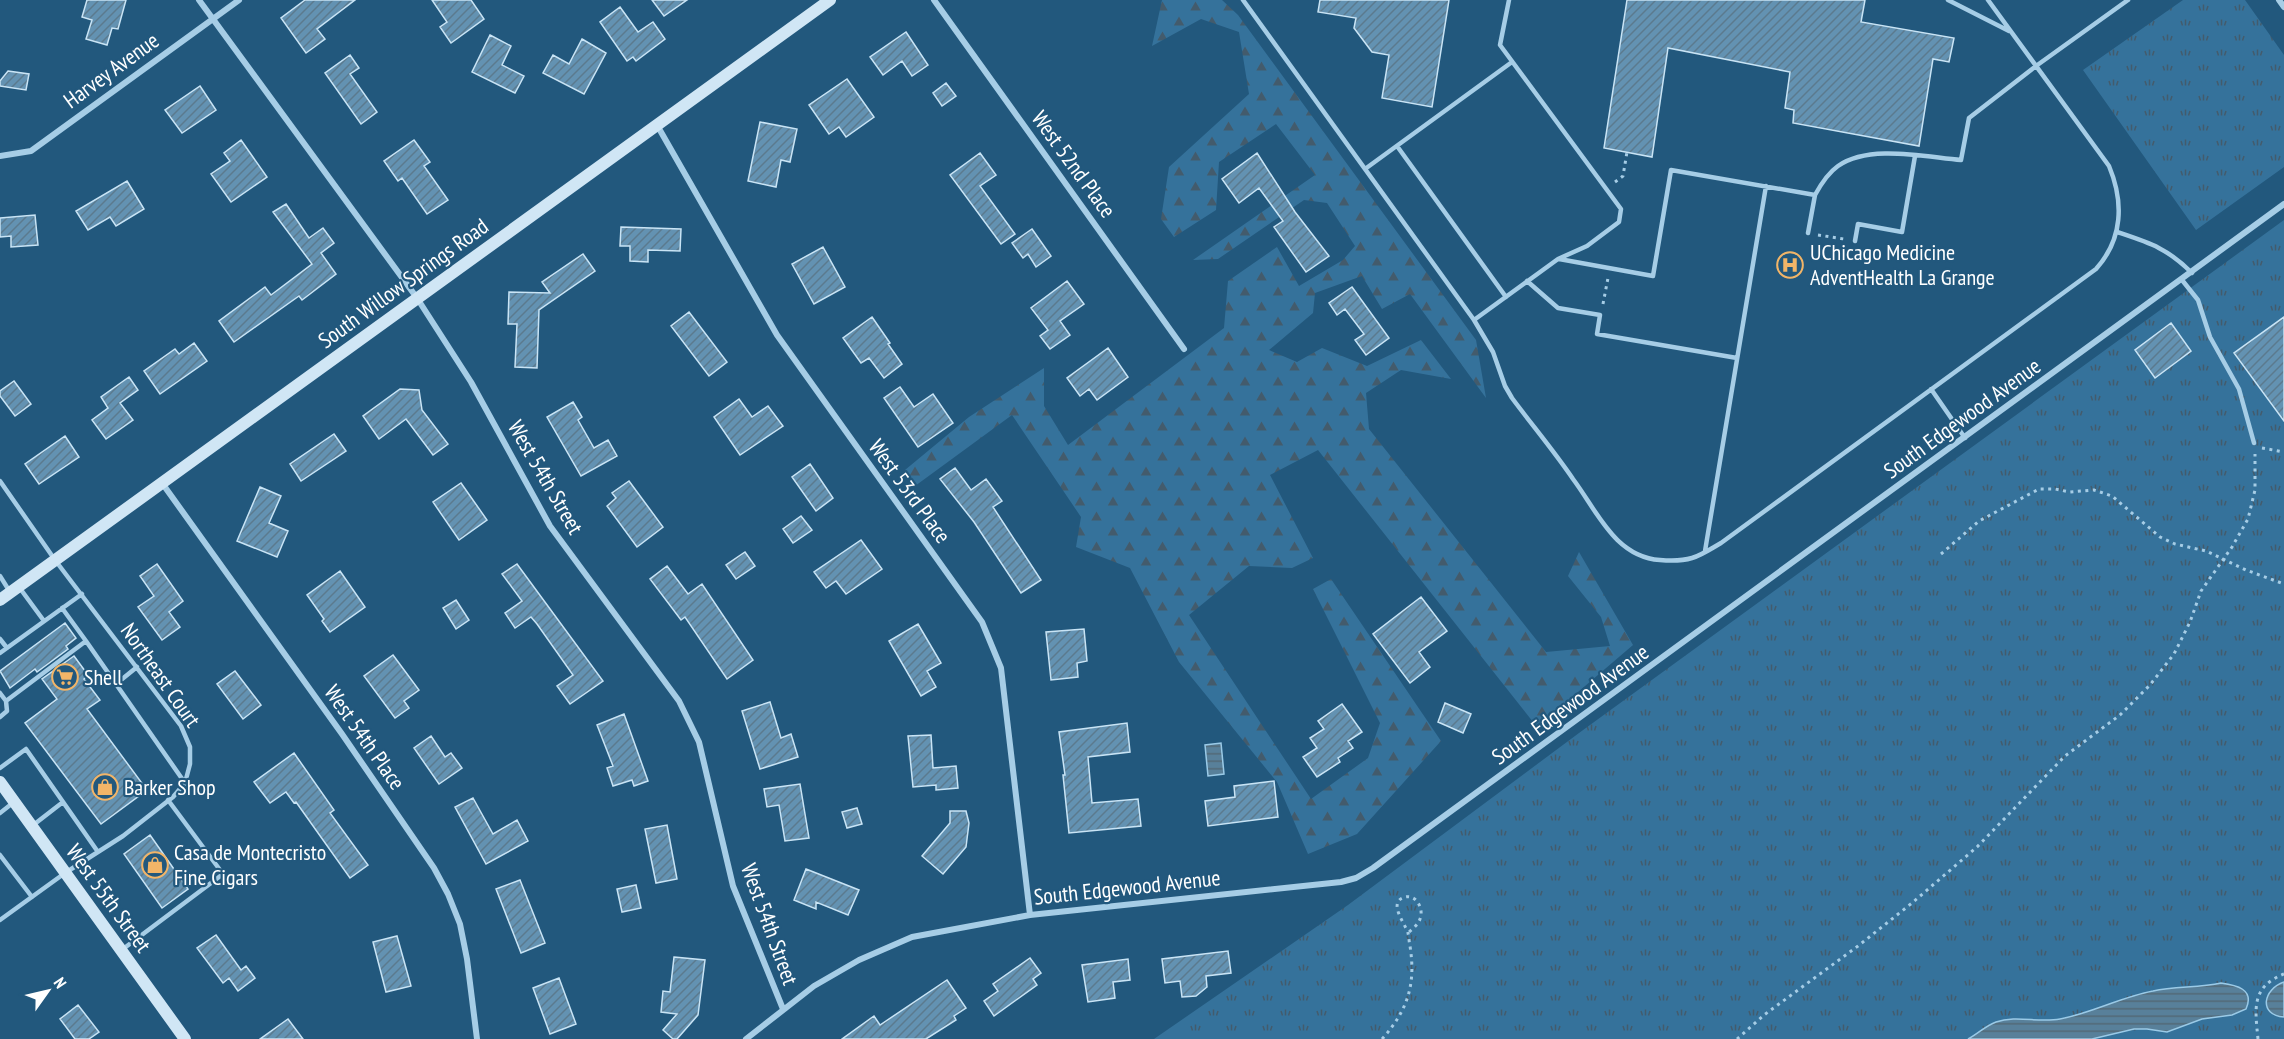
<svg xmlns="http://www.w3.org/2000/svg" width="2284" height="1039" font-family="'PT Sans Narrow',sans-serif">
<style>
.grass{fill:url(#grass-tufts)}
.forest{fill:url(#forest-firs)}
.water{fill:url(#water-rules);stroke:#9acae7;stroke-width:1.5}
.building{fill:url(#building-hatch);stroke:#c9e4f5;stroke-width:1.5}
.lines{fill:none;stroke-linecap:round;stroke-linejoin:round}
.path{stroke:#a6cde6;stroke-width:3;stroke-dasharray:3 4.5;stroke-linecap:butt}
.lane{stroke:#a6cde6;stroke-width:4.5}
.street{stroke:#a6cde6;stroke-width:6}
.secondary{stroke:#d0e6f5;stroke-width:12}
.labels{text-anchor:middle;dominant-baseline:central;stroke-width:4.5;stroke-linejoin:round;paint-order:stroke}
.street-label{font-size:22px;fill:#fff;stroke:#22587d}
.poi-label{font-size:22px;fill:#fff;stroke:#22587d;text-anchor:start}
</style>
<defs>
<pattern id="grass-tufts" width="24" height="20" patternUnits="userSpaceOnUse" patternTransform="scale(1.5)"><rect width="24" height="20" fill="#35729b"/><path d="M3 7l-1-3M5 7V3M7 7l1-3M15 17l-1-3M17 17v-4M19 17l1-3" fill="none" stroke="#435b6c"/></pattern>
<pattern id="forest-firs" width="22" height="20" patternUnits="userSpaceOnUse" patternTransform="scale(1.5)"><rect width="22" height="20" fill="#35729b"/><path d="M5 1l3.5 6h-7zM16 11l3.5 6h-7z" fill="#435b6c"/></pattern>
<pattern id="water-rules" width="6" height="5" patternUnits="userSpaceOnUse" patternTransform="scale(1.5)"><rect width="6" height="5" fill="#58809a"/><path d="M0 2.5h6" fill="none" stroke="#536977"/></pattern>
<pattern id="building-hatch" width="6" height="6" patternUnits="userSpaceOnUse" patternTransform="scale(1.5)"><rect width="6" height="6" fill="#6392b2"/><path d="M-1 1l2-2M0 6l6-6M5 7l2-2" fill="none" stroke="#5b7a8e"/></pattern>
</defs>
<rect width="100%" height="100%" fill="#22587d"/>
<path class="grass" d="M 2183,0 L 2245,0 L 2284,55 L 2284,167 L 2196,230 L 2083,70 Z
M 2284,220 L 2284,1039 L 1154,1039 L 1348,905 L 1579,733 Z"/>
<path class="forest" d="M 1162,0 L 1222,0 L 1238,15 L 1476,340 L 1486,398 L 1410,294 L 1382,309 L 1362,276 L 1315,293 L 1313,313 L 1269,350 L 1297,362 L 1322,348 L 1367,366 L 1421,340 L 1451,379 L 1401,370 L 1366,393 L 1369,429 L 1546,652 L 1610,646 L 1601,617 L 1568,576 L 1579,552 L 1633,645 L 1537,727 L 1318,450 L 1270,475 L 1313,558 L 1292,568 L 1249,566 L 1189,615 L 1311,799 L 1368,758 L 1380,723 L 1313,589 L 1331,579 L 1441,741 L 1357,834 L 1308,854 L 1277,782 L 1179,662 L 1130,568 L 1076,547 L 1081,517 L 1012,415 L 915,486 L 905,470 L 969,417 L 1044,368 L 1044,406 L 1068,445 L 1224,328 L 1228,281 L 1277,247 L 1299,286 L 1343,260 L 1355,246 L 1327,203 L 1304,200 L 1218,259 L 1193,260 L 1315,175 L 1276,124 L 1219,162 L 1216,210 L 1174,237 L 1161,219 L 1169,167 L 1249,94 L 1239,32 L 1201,19 L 1152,46 Z"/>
<path class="water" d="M 1221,743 L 1224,774 L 1208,776 L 1205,745 Z
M 2284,982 L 2284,1017 C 2258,1015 2263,989 2284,982 Z
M 2221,983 C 2236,985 2255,989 2246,1009 L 2232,1015 L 2202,1019 L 2167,1032 L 2147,1029 L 2134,1029 L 2092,1039 L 1968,1039 C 1978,1034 1985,1026 1996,1022 C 2016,1015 2039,1023 2060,1019 C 2092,1013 2121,997 2153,991 C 2175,986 2198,988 2221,983 Z"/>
<path class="building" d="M 87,0 L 126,0 L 118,29 L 112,28 L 107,45 L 86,39 L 92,20 L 82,17 Z
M 305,0 L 355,0 L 317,29 L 325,39 L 306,53 L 281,18 Z
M 432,0 L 471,0 L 484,19 L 451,43 L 440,27 L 447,22 Z
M 652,0 L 687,0 L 664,16 Z
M 1320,0 L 1449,0 L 1432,107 L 1382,98 L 1389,55 L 1372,52 L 1354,28 L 1356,18 L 1318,12 Z
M 1627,0 L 1865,0 L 1861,22 L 1954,38 L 1949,62 L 1933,59 L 1919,146 L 1793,123 L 1794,110 L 1785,108 L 1790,72 L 1668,48 L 1652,157 L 1604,148 Z
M 620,7 L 638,32 L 653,22 L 665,39 L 636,61 L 633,57 L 627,61 L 600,22 Z
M 906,32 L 928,65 L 912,76 L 902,61 L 883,75 L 870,57 Z
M 490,35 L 511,46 L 502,65 L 524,76 L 515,93 L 472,72 Z
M 582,39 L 606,53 L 584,94 L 543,73 L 553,55 L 569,64 Z
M 350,55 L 359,68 L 350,74 L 377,112 L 361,124 L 325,73 Z
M 8,71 L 29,74 L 26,90 L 0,86 L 0,81 Z
M 847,79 L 874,117 L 846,137 L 839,127 L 829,134 L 809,105 Z
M 946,83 L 956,96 L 942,106 L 933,93 Z
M 200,86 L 216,110 L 182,133 L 165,110 Z
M 760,122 L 797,129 L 790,162 L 781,160 L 776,187 L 748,181 Z
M 241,140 L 267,177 L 231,202 L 211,174 L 230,161 L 224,153 Z
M 414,140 L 430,162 L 424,166 L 448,200 L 427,214 L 402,178 L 398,181 L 384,161 Z
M 980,153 L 996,175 L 980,186 L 1015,234 L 1001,244 L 950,175 Z
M 1257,153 L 1295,212 L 1329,256 L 1306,272 L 1274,227 L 1283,221 L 1259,188 L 1239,203 L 1222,179 Z
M 127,181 L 144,209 L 116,226 L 110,217 L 88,230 L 76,211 Z
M 286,204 L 309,238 L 323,228 L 334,243 L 321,253 L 336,274 L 302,300 L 299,296 L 234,342 L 219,321 L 265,287 L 271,295 L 312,264 L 273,212 Z
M 35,215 L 38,245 L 11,247 L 11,236 L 0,237 L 0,218 Z
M 621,227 L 681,229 L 680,251 L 648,250 L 648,262 L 630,261 L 630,246 L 620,246 Z
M 1032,229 L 1051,256 L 1036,267 L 1028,254 L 1023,258 L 1012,243 Z
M 823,247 L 845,287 L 814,304 L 792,264 Z
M 583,254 L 595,271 L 539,310 L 537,368 L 515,367 L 517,324 L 508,324 L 509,292 L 550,293 L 542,282 Z
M 1067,281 L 1084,304 L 1060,321 L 1070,335 L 1050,349 L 1040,336 L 1048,330 L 1031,308 Z
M 1352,287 L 1389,338 L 1366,355 L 1355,340 L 1364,334 L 1345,309 L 1337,315 L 1329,303 Z
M 689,312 L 727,362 L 709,376 L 671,326 Z
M 872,317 L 890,343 L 888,344 L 902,364 L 884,378 L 869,358 L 861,363 L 843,338 Z
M 2284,317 L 2284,421 L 2234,353 Z
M 2171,323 L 2191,351 L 2155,378 L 2135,350 Z
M 194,343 L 207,361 L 160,394 L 144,371 L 175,349 L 179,354 Z
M 1108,348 L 1128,377 L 1097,400 L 1089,389 L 1080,396 L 1067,378 Z
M 129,377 L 138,390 L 120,403 L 133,420 L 106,439 L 92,420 L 108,408 L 101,397 Z
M 14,381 L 31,404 L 15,416 L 0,396 L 0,391 Z
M 900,387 L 914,407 L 933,394 L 953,423 L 918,447 L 884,398 Z
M 400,389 L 419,390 L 422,410 L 448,444 L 433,455 L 406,419 L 379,439 L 363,416 Z
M 739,399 L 752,417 L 768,406 L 783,426 L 740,455 L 714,417 Z
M 573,402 L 582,417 L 578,420 L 594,448 L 608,440 L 617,456 L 581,476 L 547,417 Z
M 334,434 L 346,451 L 301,481 L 290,464 Z
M 65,436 L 79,457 L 39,484 L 25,464 Z
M 810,464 L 833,498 L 816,511 L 792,477 Z
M 955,468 L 971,490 L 986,479 L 1002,501 L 993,507 L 1041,580 L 1021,593 L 974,522 L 940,479 Z
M 629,481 L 663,527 L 637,547 L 607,506 L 616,498 L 612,493 Z
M 461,483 L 487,520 L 459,540 L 433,502 Z
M 260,487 L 281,496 L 269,523 L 288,531 L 277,557 L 237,541 Z
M 801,516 L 812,530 L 793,543 L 783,529 Z
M 861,540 L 882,569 L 846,594 L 836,581 L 826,588 L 814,572 Z
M 745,552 L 755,566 L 736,579 L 726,565 Z
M 157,564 L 183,601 L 169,612 L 180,627 L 162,640 L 138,607 L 154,596 L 140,576 Z
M 517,564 L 603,681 L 570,704 L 557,686 L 573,675 L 537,624 L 531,617 L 515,628 L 505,613 L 522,601 L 502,574 Z
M 667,566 L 688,594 L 702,584 L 753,660 L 727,679 L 685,617 L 681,620 L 650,579 Z
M 340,571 L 365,607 L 330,632 L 322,621 L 324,619 L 307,595 Z
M 1421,597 L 1447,631 L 1419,652 L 1430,667 L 1410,683 L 1373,634 Z
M 456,600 L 469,620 L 456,629 L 443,608 Z
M 65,623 L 76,638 L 66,646 L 68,649 L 37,672 L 35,669 L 10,688 L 0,671 Z
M 918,624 L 941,663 L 927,671 L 936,687 L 921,696 L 889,641 Z
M 1084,629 L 1087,661 L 1077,663 L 1078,677 L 1051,680 L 1046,632 Z
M 393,655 L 419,690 L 404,701 L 409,708 L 395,718 L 364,676 Z
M 74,656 L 88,675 L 84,679 L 100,700 L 87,709 L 147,790 L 101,824 L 25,723 L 57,699 L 42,679 Z
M 235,671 L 261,705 L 243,719 L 217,684 Z
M 770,702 L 781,738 L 791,734 L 798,757 L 760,769 L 742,711 Z
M 1445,703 L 1471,714 L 1463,733 L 1438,722 Z
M 1342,704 L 1362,732 L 1348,741 L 1353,748 L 1338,758 L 1340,762 L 1317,777 L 1303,757 L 1317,748 L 1310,738 L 1324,729 L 1318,721 Z
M 624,714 L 648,781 L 634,786 L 632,780 L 613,786 L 607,768 L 613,766 L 597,725 Z
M 1127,723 L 1130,752 L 1088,757 L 1092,803 L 1138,799 L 1141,826 L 1069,833 L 1063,775 L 1065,775 L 1059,732 Z
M 931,735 L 933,768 L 956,766 L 958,788 L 936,790 L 936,785 L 913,787 L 908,736 Z
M 431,736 L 445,757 L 451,753 L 462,768 L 439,784 L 414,748 Z
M 294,753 L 334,810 L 330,813 L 368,865 L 350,878 L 296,802 L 294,803 L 286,792 L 270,803 L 254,782 Z
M 1274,781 L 1278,817 L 1208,826 L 1205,801 L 1235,797 L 1234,786 Z
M 800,784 L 809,838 L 785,841 L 779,805 L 767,807 L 764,789 Z
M 473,798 L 493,834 L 517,820 L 528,841 L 486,864 L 455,807 Z
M 857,808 L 862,824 L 847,828 L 842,812 Z
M 950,811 L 966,811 L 969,823 L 966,847 L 943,874 L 922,856 L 950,823 Z
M 667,825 L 677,879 L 656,883 L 645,829 Z
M 150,835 L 188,889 L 162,908 L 124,854 Z
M 806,869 L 859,890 L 848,915 L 816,902 L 816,909 L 794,900 Z
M 520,880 L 545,943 L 521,953 L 496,889 Z
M 636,885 L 641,908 L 622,912 L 617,889 Z
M 216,935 L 241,970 L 246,966 L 255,978 L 238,991 L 229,978 L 223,983 L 197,948 Z
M 397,936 L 411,986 L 386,992 L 373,942 Z
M 1228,951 L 1231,973 L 1206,976 L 1207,987 L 1196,996 L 1182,997 L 1180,981 L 1165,983 L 1162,959 Z
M 674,957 L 705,960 L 698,1015 L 677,1039 L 673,1039 L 663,1030 L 677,1014 L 661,1012 L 663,991 L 670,992 Z
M 1030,958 L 1041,973 L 1033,979 L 1037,985 L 994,1016 L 984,1001 L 998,991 L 993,984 Z
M 1128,959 L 1130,980 L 1113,982 L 1115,998 L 1088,1002 L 1082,965 Z
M 559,978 L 576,1024 L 550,1034 L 533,988 Z
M 947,980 L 966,1008 L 954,1016 L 956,1020 L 926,1039 L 842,1039 L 874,1016 L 880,1025 Z
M 78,1005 L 99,1032 L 89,1039 L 75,1039 L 60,1019 Z
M 288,1019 L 303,1039 L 260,1039 Z"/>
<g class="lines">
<path class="path" d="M 1615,182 L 1623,176 L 1627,152
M 1818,235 L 1844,239
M 1603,304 L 1608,278
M 2262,448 L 2284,452
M 1941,554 L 1979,521 L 2039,489 L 2055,489 L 2070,492 L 2094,490 L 2112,496 L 2160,537 L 2175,544 L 2206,551 L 2246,570 L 2284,584
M 1382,1039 C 1408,1010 1416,984 1410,946 C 1409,942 1409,937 1408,933 C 1405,923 1387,902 1405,897 C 1417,894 1424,910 1420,919 C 1418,925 1412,929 1408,933
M 1737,1039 L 1764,1015 L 1858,946 L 1912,903 L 1977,847 L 2065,756 L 2120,715 L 2150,685 L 2174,654 L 2190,622 L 2201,591 L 2232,547 L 2248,519 L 2255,490 L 2255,454
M 2258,1039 C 2255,1008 2251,987 2284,974"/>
<path class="lane" d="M 1243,0 L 1474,320 L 1493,352 L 1505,386 L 1512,398 C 1532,425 1554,451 1573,479 C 1597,511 1615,557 1660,560 C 1671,561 1682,561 1692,558 C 1702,555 1712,548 1721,543 L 2096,269 C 2123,239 2124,202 2109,166 L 1988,0
M 1948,0 L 2009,31
M 1397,146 L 1506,297
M 1365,169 L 1512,62
M 1815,195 C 1821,184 1828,173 1838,166 C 1869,144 1925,157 1961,160 L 1969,118 L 2036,66 L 2128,0
M 2117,232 C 2150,243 2167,248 2192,273
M 1855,241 L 1858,224 L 1902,232 L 1915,156
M 1559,259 L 1653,276 L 1671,170 L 1815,195 L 1808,233
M 2182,280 L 2198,300 L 2210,337 L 2239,389 L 2254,443
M 1527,281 L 1558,308 L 1600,315 L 1597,334 L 1737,358
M 1474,320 L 1558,259 L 1587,246 L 1619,222 L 1621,209 L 1500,45 L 1509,0
M 1931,389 L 1965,438
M 0,481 L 55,560 L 181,726 L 190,747 L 190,764 L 185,783 L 173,797 L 123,836 L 65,873 L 0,920
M 1705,551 L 1766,186
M 0,576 L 10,592
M 19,587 L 44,621
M 0,639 L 7,648
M 86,641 L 185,783
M 0,653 L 82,594
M 116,684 L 137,667
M 0,693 L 6,701 L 7,711 L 0,717
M 6,701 L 86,641 L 62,608
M 0,768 L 26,749 L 98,852
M 0,813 L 14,802
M 32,826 L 63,802
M 0,855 L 32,897
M 123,949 L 223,874 L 168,800"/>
<path class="street" d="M 199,0 L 417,298 L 471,382 L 550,526 L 679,701 L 699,742 L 733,886 L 783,1009
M 934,0 L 1184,349
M 2279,0 L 2284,7
M 657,125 L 777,335 L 982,622 L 1001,668 L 1030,915
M 0,156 L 31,151 L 239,0
M 162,483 L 342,734 L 434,868 L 448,894 L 460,924 L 467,959 L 477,1039
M 746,1039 L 814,986 L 859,960 L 912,937 L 1030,915 L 1341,882 L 1356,878 L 1373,868 L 2284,204"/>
<path class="secondary" d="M 0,600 L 830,0
M 0,782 L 185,1039"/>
</g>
<defs>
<g id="hospital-ring" transform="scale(1.35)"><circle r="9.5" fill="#22587d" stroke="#f2b568" stroke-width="1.5"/><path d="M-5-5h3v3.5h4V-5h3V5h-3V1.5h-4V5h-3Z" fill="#f2b568"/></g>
<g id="supermarket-ring" transform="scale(1.35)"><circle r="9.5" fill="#22587d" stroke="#f2b568" stroke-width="1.5"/><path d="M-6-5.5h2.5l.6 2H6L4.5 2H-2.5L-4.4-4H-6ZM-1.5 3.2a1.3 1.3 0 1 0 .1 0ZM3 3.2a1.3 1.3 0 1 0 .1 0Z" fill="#f2b568"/></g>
<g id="shop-ring" transform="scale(1.35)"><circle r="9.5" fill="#22587d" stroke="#f2b568" stroke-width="1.5"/><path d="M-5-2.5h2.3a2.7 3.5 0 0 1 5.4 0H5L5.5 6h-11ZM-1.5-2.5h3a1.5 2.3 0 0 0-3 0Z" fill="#f2b568"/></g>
</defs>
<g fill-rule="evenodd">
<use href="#hospital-ring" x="1790" y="265"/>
<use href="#supermarket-ring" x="65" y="677"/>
<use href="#shop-ring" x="105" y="787"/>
<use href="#shop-ring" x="155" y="865"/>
</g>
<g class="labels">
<g class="street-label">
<text transform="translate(111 70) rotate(-36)">Harvey Avenue</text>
<text transform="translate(1074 164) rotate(54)">West 52nd Place</text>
<text transform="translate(403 283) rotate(-36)">South Willow Springs Road</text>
<text transform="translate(1962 418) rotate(-36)">South Edgewood Avenue</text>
<text transform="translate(546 477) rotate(60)">West 54th Street</text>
<text transform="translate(910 491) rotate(54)">West 53rd Place</text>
<text transform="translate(161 675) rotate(55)">Northeast Court</text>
<text transform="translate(1570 704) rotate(-36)">South Edgewood Avenue</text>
<text transform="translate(365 737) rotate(55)">West 54th Place</text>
<text transform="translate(1127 887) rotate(-6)">South Edgewood Avenue</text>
<text transform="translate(109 898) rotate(54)">West 55th Street</text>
<text transform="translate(770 924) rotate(70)">West 54th Street</text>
</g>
<g class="poi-label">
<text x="1810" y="252">UChicago Medicine<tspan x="1810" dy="25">AdventHealth La Grange</tspan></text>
<text x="84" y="677">Shell</text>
<text x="124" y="787">Barker Shop</text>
<text x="174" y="852">Casa de Montecristo<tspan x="174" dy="25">Fine Cigars</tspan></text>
</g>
</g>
<g transform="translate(48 991) rotate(56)" stroke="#22587d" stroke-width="4.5" paint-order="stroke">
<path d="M0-4.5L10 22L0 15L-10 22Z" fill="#ffffff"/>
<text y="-9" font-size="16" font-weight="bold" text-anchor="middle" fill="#ffffff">N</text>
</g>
</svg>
